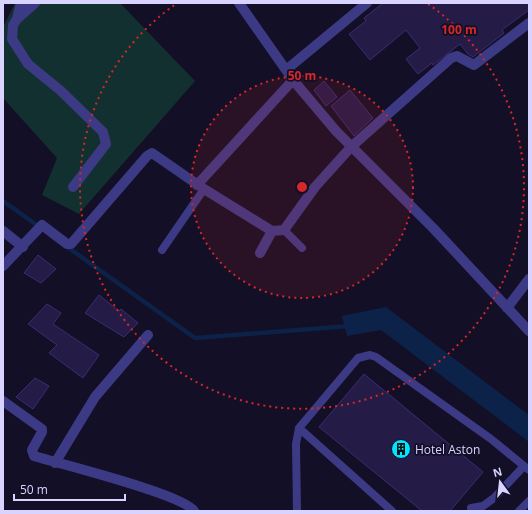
<svg xmlns="http://www.w3.org/2000/svg" width="532" height="514" font-family="'Open Sans',sans-serif">
<style>
.green{fill:#12302f}
.water{fill:#0c2248}
.lines{fill:none;stroke-linecap:round;stroke-linejoin:round}
.stream{stroke:#0c2248;stroke-width:4.5}
.building{fill:#241b47;stroke:#3b2d73}
.lane{stroke:#3d3a85;stroke-width:8}
.street{stroke:#3d3a85;stroke-width:10}
.ring{fill:none;stroke:#d62828;stroke-width:2;stroke-dasharray:2 4}
.labels{text-anchor:middle;dominant-baseline:central;stroke-width:3.5;stroke-linejoin:round;paint-order:stroke}
.poi-label{font-size:12px;fill:#d9d4ff;stroke:#130f26;text-anchor:start}
.centre{fill:#d62828;stroke:#130f26;stroke-width:2}
.ring-label{font-size:12px;text-anchor:middle;font-weight:bold;fill:#d62828;stroke:#130f26;stroke-width:3.5;stroke-linejoin:round;paint-order:stroke}
</style>
<rect width="100%" height="100%" fill="#130f26"/>
<path class="green" d="M 15,3 L 120,3 L 195,81 L 79,214 L 42,195 L 57,158 L 3,98 L 3,27 Z"/>
<path class="water" d="M 386,307 L 529,415 L 529,442 L 381,330 L 347,336 L 342,316 Z"/>
<g class="lines">
<path class="stream" d="M 3,201 L 41,228
M 66,246 L 195,338 L 349,326"/>
</g>
<path class="building" d="M 383,3 L 529,3 L 529,10 L 502,30 L 504,33 L 473,57 L 468,54 L 460,44 L 433,65 L 432,63 L 418,74 L 406,59 L 420,48 L 406,30 L 370,60 L 349,34 L 366,21 L 364,18 Z
M 324,81 L 337,97 L 326,106 L 314,90 Z
M 350,90 L 373,118 L 354,136 L 331,106 Z
M 38,255 L 56,269 L 41,283 L 24,273 Z
M 99,295 L 119,311 L 121,309 L 138,323 L 124,337 L 85,313 Z
M 47,304 L 61,313 L 53,324 L 99,355 L 83,378 L 49,353 L 57,345 L 28,324 Z
M 364,374 L 483,472 L 450,511 L 422,511 L 319,427 Z
M 35,378 L 49,386 L 33,409 L 16,397 Z"/>
<g class="lines">
<path class="lane" d="M 284,230 L 302,248
M 162,250 L 204,189
M 299,428 L 392,511
M 471,508 L 483,506 L 494,498 L 524,466
M 297,511 L 296,444 L 299,428 L 358,358 L 370,355 L 376,357 L 491,439 L 529,470
M 519,511 L 529,501"/>
<path class="street" d="M 21,3 L 17,19 L 13,25 L 12,39 L 28,64 L 61,91 L 103,132 L 106,144 L 73,187
M 239,3 L 293,80 L 336,131 L 434,229 L 529,331
M 17,19 L 35,3
M 286,70 L 367,3
M 197,185 L 293,80
M 3,231 L 23,247
M 260,253 L 272,231 L 284,230 L 315,187 L 351,147 L 451,58 L 457,56 L 474,65 L 529,23
M 3,266 L 42,225 L 67,244 L 71,244 L 147,156 L 152,153 L 204,189 L 272,231
M 507,308 L 529,279
M 3,401 L 42,429 L 42,432 L 32,450 L 34,456 C 60,464 183,494 194,511
M 55,463 L 95,397 L 148,335"/>
</g>
<circle cx="302" cy="187" r="111" fill="#d62828" fill-opacity=".12"/>
<g class="ring">
<circle cx="302" cy="187" r="111"/>
<path d="M428 4A222 222 0 1 1 176 4"/>
</g>
<defs>
<g id="building-disc" transform="scale(1)"><circle r="9.5" fill="#00e5ff" stroke="#130f26"/><path d="M-4-6H4V6H1V3H-1V6H-4ZM-2.5-4.3h1.7v1.8h-1.7ZM.8-4.3h1.7v1.8H.8ZM-2.5-1h1.7V.8h-1.7ZM.8-1h1.7V.8H.8Z" fill="#111"/></g>
</defs>
<g fill-rule="evenodd">
<use href="#building-disc" x="401" y="449"/>
</g>
<g class="labels">
<g class="poi-label">
<text x="415" y="449">Hotel Aston</text>
</g>
</g>
<circle cx="302" cy="187" r="6" class="centre"/>
<g class="ring-label">
<text x="459" y="34">100 m</text>
<text x="302" y="80">50 m</text>
</g>
<rect width="532" height="514" fill="none" stroke="#d9d4ff" stroke-width="8"/>
<g transform="translate(500 482) rotate(345)" stroke="#130f26" stroke-width="3" paint-order="stroke">
<path d="M0-3L7 15L0 10L-7 15Z" fill="#d9d4ff"/>
<text y="-6" font-size="11" font-weight="bold" text-anchor="middle" fill="#d9d4ff">N</text>
</g>
<path d="M14 494v6h111v-6" fill="none" stroke="#d9d4ff" stroke-width="2"/>
<text x="20" y="494" font-size="12" fill="#d9d4ff" stroke="#130f26" stroke-width="3" paint-order="stroke">50 m</text>
</svg>
